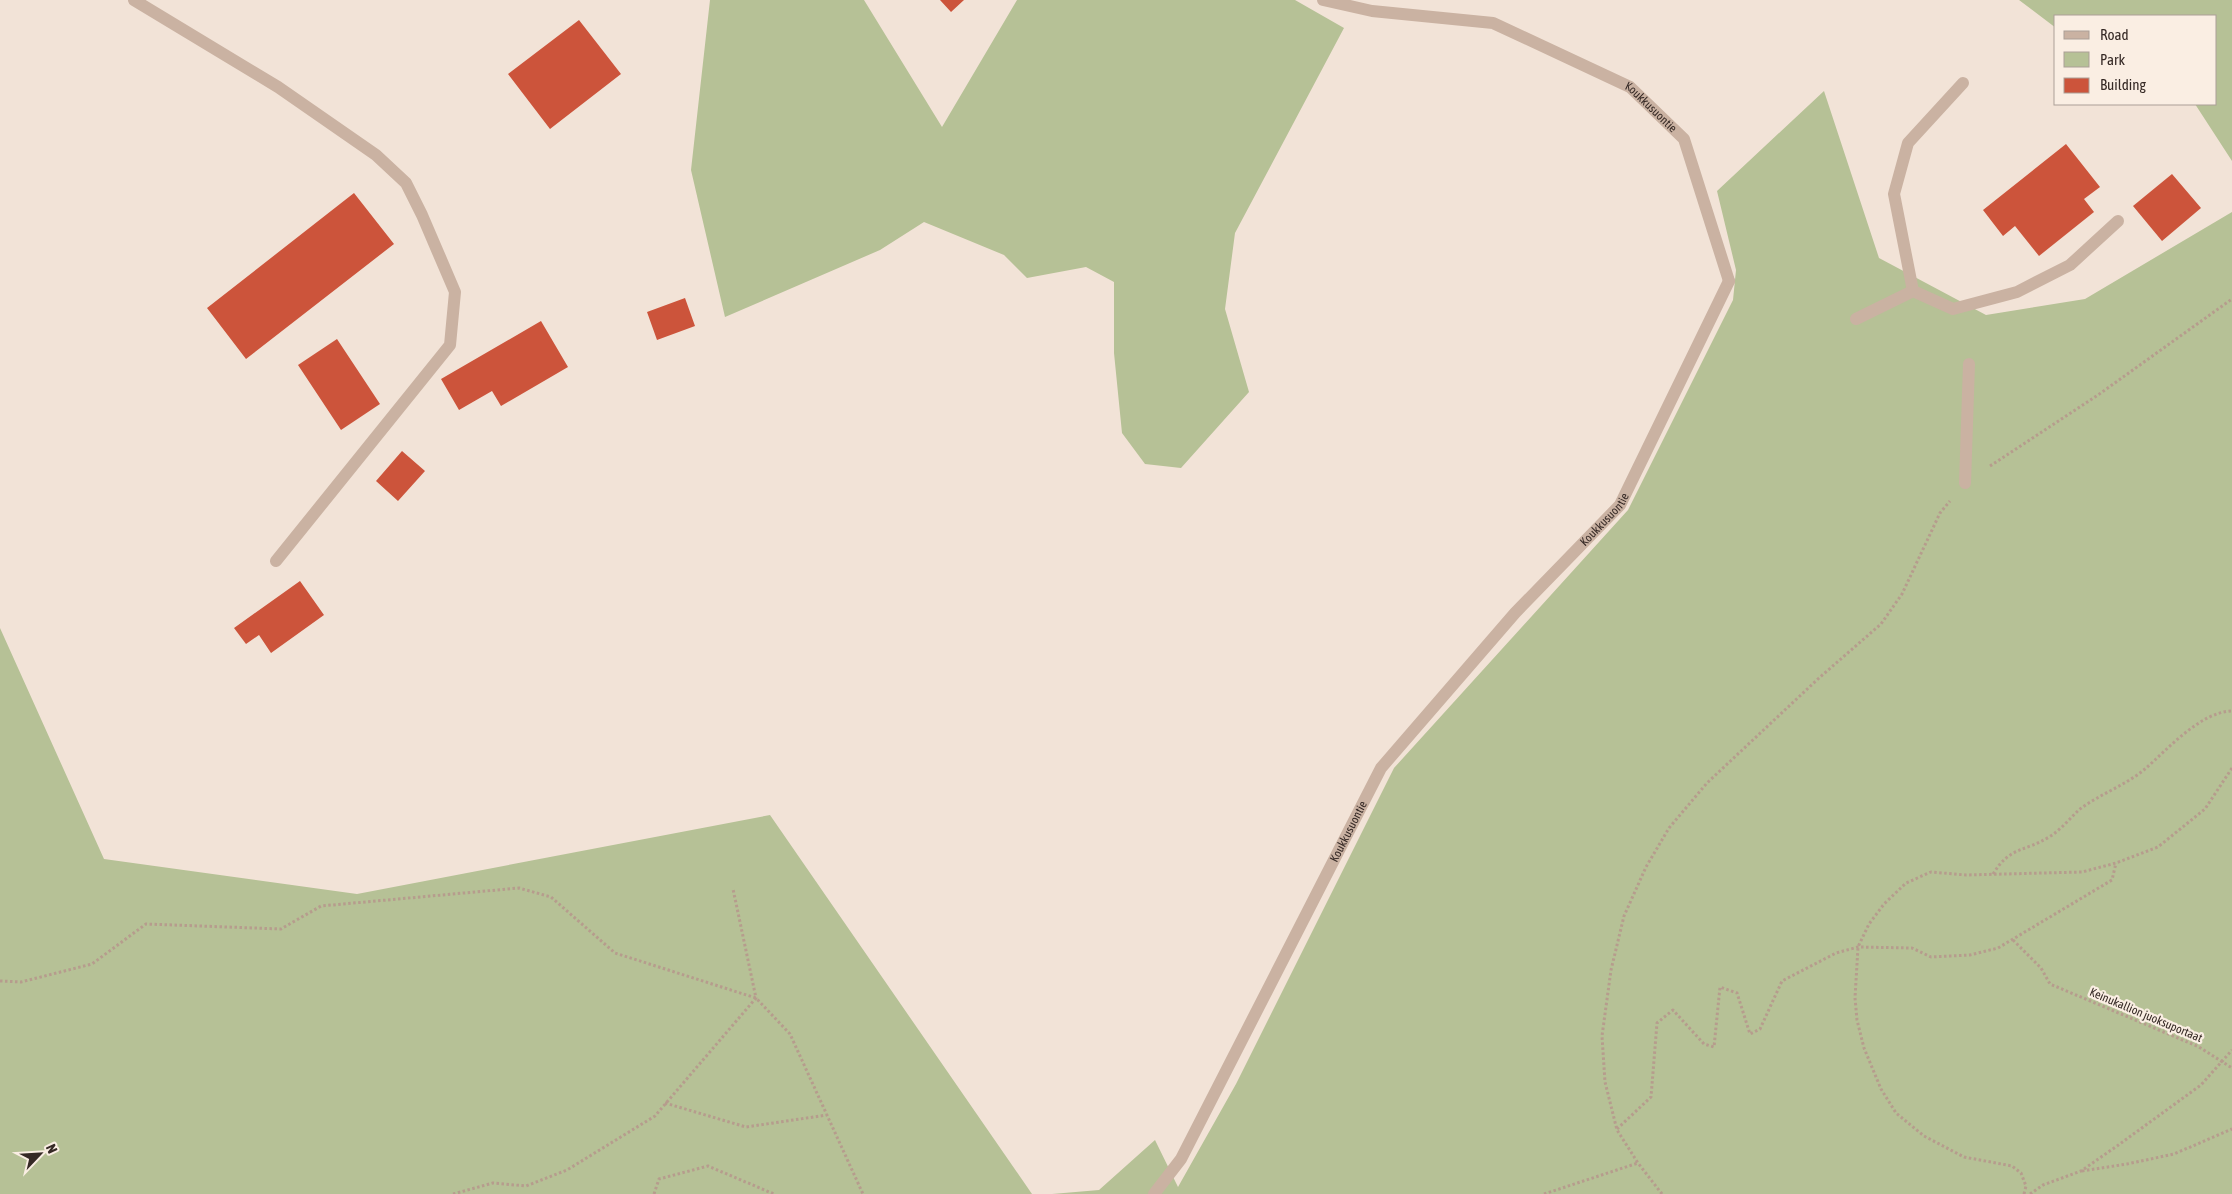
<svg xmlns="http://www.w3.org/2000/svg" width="2232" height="1194" font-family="'Asap Condensed',sans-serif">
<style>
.green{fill:#b6c196}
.building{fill:#cc543b}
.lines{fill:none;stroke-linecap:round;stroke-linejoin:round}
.path{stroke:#b69c8d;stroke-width:3;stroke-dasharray:2.5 2.5;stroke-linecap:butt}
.lane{stroke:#cab2a2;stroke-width:12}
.street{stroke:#cab2a2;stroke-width:12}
.labels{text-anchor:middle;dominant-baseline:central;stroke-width:4.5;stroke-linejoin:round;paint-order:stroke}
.street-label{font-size:12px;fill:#352925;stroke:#faeee3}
</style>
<rect width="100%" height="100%" fill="#f2e3d7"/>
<path class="green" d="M 710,0 L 864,0 L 942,127 L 1017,0 L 1295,0 L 1344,28 L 1235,233 L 1225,309 L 1249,392 L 1181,468 L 1145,464 L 1122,433 L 1114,353 L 1114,282 L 1086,267 L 1027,278 L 1004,255 L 924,222 L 880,250 L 725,317 L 691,170 Z
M 2019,0 L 2232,0 L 2232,161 L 2195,104 L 2216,104 L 2216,16 L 2056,16 L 2056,28 Z
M 1824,91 L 1879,258 L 1986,315 L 2085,299 L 2232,212 L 2232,1194 L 1052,1194 L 1099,1190 L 1155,1140 L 1178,1187 L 1236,1084 L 1394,768 L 1628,510 L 1733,300 L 1736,270 L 1717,191 Z
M 0,628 L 104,859 L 357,894 L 770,815 L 1032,1194 L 0,1194 Z"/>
<path class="building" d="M 940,0 L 964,0 L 951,12 Z
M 579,20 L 621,74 L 550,129 L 508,74 Z
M 2066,144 L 2100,187 L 2084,199 L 2094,212 L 2039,256 L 2015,226 L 2003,236 L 1983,210 Z
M 2172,174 L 2201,208 L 2162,241 L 2133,206 Z
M 354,193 L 394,244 L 246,359 L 207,308 Z
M 685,298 L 695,326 L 657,340 L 647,312 Z
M 541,321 L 568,367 L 501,406 L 492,391 L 459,410 L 441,379 Z
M 337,339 L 380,404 L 341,430 L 298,365 Z
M 402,451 L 425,471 L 398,501 L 376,481 Z
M 300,581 L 324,615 L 271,653 L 259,635 L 246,644 L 234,628 Z"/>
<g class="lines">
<path class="path" d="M 1990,466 L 2098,395 L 2232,299
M 1993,874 C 2010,846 2025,852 2049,837 C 2061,830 2070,818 2080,809 C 2100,794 2126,785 2145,769 C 2168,749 2200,712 2232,711
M 2013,940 L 2041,968 L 2050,984 L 2199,1047 L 2232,1068
M 0,981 L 21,982 L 92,964 L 146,924 L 281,929 L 321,906 L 519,888 L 551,897 L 615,953 L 756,998 L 790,1034 L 863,1194
M 665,1103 L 746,1127 L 827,1115
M 1617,1129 L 1651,1097 L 1657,1023 L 1673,1010 L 1704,1044 L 1714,1047 L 1720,987 L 1737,993 L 1750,1034 L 1760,1029 L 1782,981 L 1836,953 L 1858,947 L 1912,948 L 1931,957 L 1970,955 L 1998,948 L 2112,880 L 2116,863
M 2082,1171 L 2127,1164 L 2174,1154 L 2232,1129
M 453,1194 L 493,1183 L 526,1186 L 567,1170 L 655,1116 L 756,998 L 733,889
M 654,1194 L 659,1179 L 708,1166 L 774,1194
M 1544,1194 L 1638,1163
M 1662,1194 L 1638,1163 L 1617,1130 L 1605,1082 L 1602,1036 L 1611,970 L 1624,916 L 1646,867 L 1669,828 L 1707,783 L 1819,678 L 1881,624 L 1902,594 L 1940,513 L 1950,501
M 2024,1194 L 2026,1186 L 2021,1173 L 2012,1166 L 1964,1157 L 1924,1136 L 1896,1113 L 1881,1089 L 1864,1048 L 1857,1020 L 1855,998 L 1858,947 L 1869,924 L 1884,904 L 1906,883 L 1931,872 L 1966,875 L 2082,872 L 2116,863 L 2158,847 L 2205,809 L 2232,768
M 2030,1194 L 2043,1185 L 2081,1171 L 2117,1146 L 2201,1085 L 2232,1050"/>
<g class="lane">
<path d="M 134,0 L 278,87 L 376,155 L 406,183 L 422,215 L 455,292 L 450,345 L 276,561"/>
<path d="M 1913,291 L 1894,194 L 1908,143 L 1963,83"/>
<path d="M 1856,319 L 1913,291 L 1953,309 L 2017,292 L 2070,265 L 2118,221"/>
<path d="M 1965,483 L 1969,364"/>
<path id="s1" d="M 1154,1194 L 1181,1159 L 1381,768 L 1515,613 L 1620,505 L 1729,281"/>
</g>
<path class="street" id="s2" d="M 1323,0 L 1372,11 L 1493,23 L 1630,87 L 1684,139 L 1729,281"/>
</g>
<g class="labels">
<g class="street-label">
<text stroke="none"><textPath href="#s2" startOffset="352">Koukkusuontie</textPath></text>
<text stroke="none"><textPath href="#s1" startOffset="818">Koukkusuontie</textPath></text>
<text stroke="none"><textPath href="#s1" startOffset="412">Koukkusuontie</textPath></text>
<text transform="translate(2146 1015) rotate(23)">Keinukallion juoksuportaat</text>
</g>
</g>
<rect x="2054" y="15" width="162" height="90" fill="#faeee3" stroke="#ab9f97"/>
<rect x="2064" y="31" width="25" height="8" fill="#cab2a2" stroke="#ab9f97"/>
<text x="2100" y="40" font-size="15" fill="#352925">Road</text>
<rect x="2064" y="52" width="25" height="15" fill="#b6c196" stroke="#ab9f97"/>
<text x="2100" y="65" font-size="15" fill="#352925">Park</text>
<rect x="2064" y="78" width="25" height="15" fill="#cc543b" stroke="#ab9f97"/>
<text x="2100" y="90" font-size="15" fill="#352925">Building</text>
<g transform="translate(40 1154) rotate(65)" stroke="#faeee3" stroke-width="4" paint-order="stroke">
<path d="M0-4L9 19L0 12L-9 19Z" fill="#352925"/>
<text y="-8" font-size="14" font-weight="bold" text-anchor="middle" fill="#352925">N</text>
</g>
</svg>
